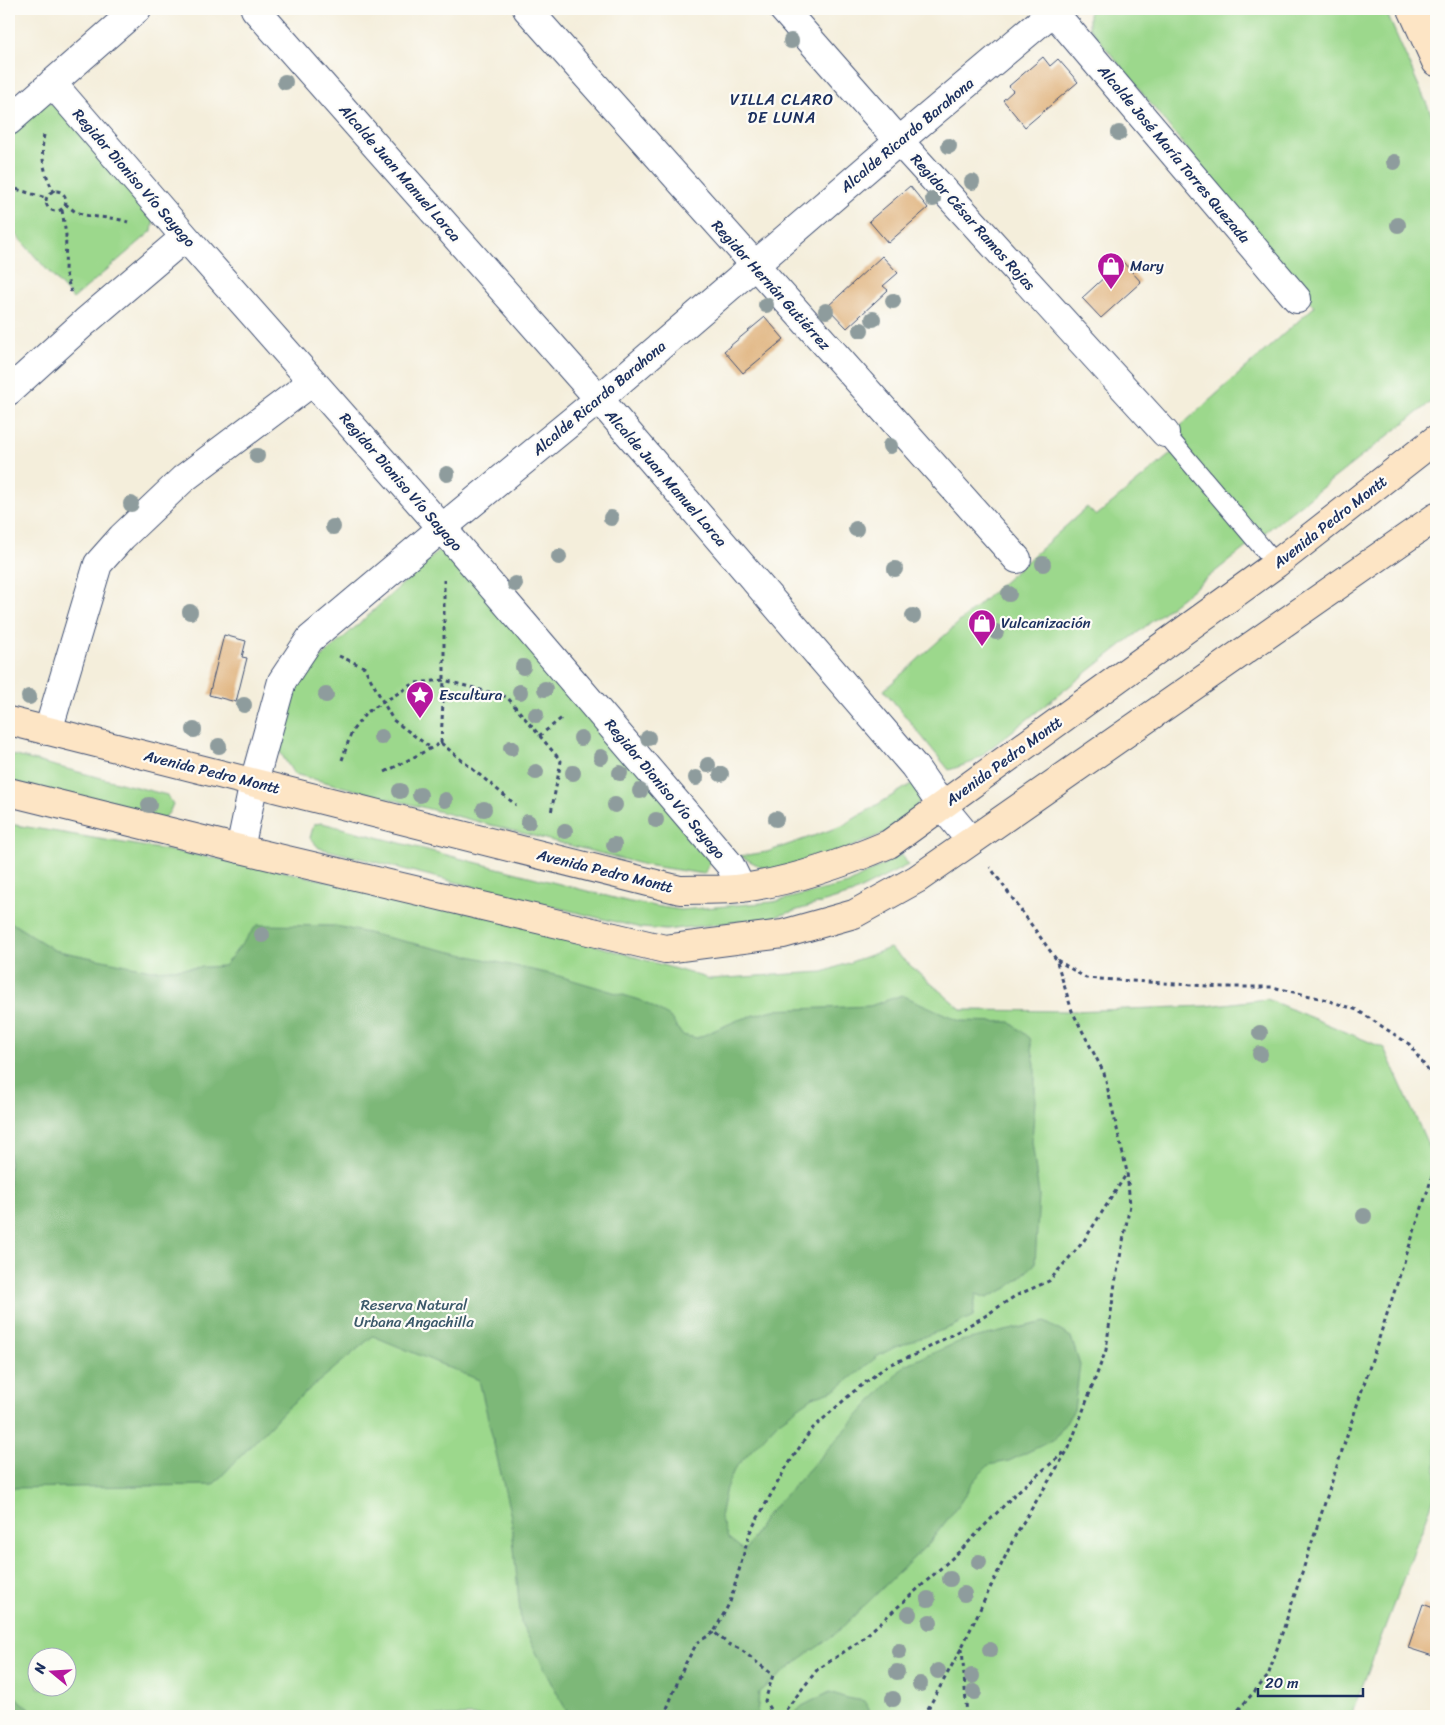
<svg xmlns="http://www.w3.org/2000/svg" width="1445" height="1725" font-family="Sriracha,sans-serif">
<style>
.green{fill:#9cd88c;stroke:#5c8475;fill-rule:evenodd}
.forest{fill:#7db878;stroke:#4c746b}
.building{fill:#dfb17a}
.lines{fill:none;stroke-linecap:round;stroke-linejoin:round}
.service-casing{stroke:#3c4c71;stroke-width:20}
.minor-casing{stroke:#3c4c71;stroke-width:30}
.secondary-casing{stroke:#3c4c71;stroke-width:30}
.path{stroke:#3c4c71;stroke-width:3;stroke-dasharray:4 4;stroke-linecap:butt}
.service{stroke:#fff;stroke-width:18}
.minor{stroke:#fff;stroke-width:28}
.secondary{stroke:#fde5c5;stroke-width:28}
.tree{fill:#8e9c9d}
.labels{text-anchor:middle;stroke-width:4.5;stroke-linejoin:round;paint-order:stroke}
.street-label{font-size:15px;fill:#1b2f5e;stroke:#fdfcf7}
.poi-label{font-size:15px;fill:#1b2f5e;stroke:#fdfcf7;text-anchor:start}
.park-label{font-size:15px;fill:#3b596a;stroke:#fdfcf7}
.neighbourhood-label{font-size:16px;letter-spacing:1px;fill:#1b2f5e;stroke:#fdfcf7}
</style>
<rect width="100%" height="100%" fill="#fdfcf7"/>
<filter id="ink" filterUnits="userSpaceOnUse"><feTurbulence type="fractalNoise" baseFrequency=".02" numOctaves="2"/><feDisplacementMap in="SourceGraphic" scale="10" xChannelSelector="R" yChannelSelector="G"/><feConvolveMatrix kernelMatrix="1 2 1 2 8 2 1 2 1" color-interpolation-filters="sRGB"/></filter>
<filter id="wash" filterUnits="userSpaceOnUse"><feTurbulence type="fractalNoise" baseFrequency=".0096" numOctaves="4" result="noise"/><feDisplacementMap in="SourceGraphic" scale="20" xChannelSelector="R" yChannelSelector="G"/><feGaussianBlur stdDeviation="1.12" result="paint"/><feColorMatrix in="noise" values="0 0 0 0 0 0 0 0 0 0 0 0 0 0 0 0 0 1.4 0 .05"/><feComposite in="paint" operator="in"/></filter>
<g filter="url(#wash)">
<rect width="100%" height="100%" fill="#f4eedb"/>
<!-- green -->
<path class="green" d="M 1089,9 L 1385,9 L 1436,125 L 1436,398 L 973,762 L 949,770 L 884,690 L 1087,507 L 1096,516 L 1184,443 L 1175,431 L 1314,307 L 1089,27 Z
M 43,99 L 57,107 L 154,218 L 152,231 L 73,299 L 9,227 L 9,128 Z
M 444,546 L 714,856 L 704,874 L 645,865 L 294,774 L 280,752 L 293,690 L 305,673 Z
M 9,754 L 167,795 L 173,804 L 169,813 L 162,819 L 9,781 Z
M 913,783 L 921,798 L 906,824 L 842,851 L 769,871 L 740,856 L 767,852 L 842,826 Z
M 322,823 L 630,902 L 681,910 L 773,902 L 848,884 L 902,854 L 908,865 L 851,894 L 771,918 L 666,930 L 641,928 L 599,918 L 319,848 L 310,838 L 314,824 Z
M 9,824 L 250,864 L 523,924 L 710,979 L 823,972 L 890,948 L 962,1010 L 1072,1011 L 1207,1006 L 1267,999 L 1384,1048 L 1436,1162 L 1436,1493 L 1351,1716 L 9,1716 ZM 38,1658 L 68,1658 L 68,1688 L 38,1688 Z"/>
<!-- forest -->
<path class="forest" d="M 9,921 L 54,950 L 151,970 L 224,966 L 257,925 L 336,926 L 559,976 L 640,1000 L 670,1017 L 682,1035 L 697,1038 L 738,1020 L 773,1010 L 870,1006 L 902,995 L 960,1021 L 1010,1022 L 1030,1038 L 1035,1065 L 1035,1101 L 1032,1141 L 1039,1195 L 1035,1264 L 1009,1287 L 987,1298 L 976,1294 L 973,1316 L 951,1327 L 895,1347 L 878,1356 L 837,1389 L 813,1397 L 779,1421 L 735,1468 L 726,1488 L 720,1517 L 728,1538 L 745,1551 L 764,1518 L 905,1365 L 961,1341 L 1045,1322 L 1071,1337 L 1080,1365 L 1074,1410 L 1055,1439 L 1009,1461 L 989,1465 L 975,1479 L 958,1506 L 929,1543 L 832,1637 L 800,1659 L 759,1692 L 757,1716 L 569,1716 L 521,1623 L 511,1517 L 479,1380 L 373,1336 L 287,1408 L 213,1485 L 9,1488 Z
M 9,1691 L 38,1716 L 9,1716 Z
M 830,1692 L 846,1698 L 865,1701 L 872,1716 L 792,1716 L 802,1706 Z"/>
<g id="blocks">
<!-- building -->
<path class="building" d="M 1043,57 L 1050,66 L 1058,59 L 1078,82 L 1025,127 L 1003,100 L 1013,91 L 1009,86 Z
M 910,186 L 928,208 L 888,243 L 869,221 Z
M 882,256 L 898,273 L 883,286 L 888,290 L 847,328 L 827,307 Z
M 1122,261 L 1141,282 L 1101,318 L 1082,298 Z
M 765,317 L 784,339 L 743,373 L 724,351 Z
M 224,635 L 246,641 L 242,657 L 247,658 L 236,702 L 209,695 Z
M 1423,1604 L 1436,1609 L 1436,1657 L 1408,1648 Z"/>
</g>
</g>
<g filter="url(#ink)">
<use href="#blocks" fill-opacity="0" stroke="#3c4c71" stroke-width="1"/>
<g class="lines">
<!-- service casing -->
<g class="service-casing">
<path id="service" d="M 1165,433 L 1276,564"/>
</g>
<!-- minor casing -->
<g class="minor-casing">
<path id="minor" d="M 255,9 L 599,399 L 914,766 L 942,806 L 970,840
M 527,9 L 1017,559
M 783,9 L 899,141 L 1165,433
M 1051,9 L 1297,299
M 52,83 L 185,237 L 442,528 L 730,865 L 741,888
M 9,121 L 137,9
M 9,391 L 85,322 L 185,237
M 48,731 L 98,564 L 122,537 L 183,479 L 312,382
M 240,849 L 254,782 L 282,681 L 310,639 L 442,528 L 599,399 L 899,141 L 1056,9"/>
</g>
<!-- secondary casing -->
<g class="secondary-casing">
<path id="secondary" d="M 1412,9 L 1436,62
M 9,721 L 680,890 C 700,889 722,891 742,888 C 793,881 842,864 889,844 L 1276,564 L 1436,439
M 9,792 L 240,849 L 665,949 L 783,934 L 854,914 L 917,879 L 1436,517"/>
</g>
<!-- path -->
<path class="path" d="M 44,135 C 40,154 44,175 54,192
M 9,187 L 46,198
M46 201a10 10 0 1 1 20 0a10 10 0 1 1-20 0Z
M 65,204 C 70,207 74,212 79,213 C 95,219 112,216 128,222
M 62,210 L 66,235 L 65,271 L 71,292
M 339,656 L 364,667 L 393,720 L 431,748
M 539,736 L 563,717
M 441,743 L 444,680 L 444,580
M 441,743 L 516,805
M 342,760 L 352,731 L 367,712 L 415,683 L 444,680 L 507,697 L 561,761 L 551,813
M 385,772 L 441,743
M 1057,960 L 1086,978 L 1223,987 L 1272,987 L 1323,999 L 1357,1010 L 1409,1044 L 1432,1076 L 1436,1097
M 962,1648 L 967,1716
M 664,1716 L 684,1666 L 697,1643 L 714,1632
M 774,1716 L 765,1701 L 773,1675 L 740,1649 L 728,1644 L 714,1632 L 730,1602 L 750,1532 L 784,1471 L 811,1430 L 853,1392 L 888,1365 L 917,1354 L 982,1318 L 1015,1296 L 1049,1281 L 1083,1242 L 1127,1173
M 781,1716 L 817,1670 L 860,1641 L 961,1550 L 1016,1493 L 1067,1450
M 924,1716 L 962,1647 L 1016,1534 L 1069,1448 L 1106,1350 L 1115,1283 L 1130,1205 L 1127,1172 L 1104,1073 L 1072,1011 L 1056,959 L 990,867
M 1233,1716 L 1268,1676 L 1436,1165"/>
<!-- service -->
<use href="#service" class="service"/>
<!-- minor -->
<use href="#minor" class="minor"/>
<!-- secondary -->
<use href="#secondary" class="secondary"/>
</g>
<!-- trees -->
<g class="tree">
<circle cx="791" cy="41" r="8"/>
<circle cx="285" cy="82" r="8"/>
<circle cx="1119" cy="133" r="8"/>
<circle cx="949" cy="146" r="8"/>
<circle cx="1394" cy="162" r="8"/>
<circle cx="972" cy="182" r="8"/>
<circle cx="933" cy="199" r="8"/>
<circle cx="1398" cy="225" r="8"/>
<circle cx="893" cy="301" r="8"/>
<circle cx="766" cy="305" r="8"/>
<circle cx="826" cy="311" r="8"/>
<circle cx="873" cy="319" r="8"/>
<circle cx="861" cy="330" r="8"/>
<circle cx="890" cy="446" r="8"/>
<circle cx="257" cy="456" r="8"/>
<circle cx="447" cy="474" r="8"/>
<circle cx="131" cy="504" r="8"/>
<circle cx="611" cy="518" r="8"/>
<circle cx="333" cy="527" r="8"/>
<circle cx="856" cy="529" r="8"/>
<circle cx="559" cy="557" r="8"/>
<circle cx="1043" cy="564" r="8"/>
<circle cx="895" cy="569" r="8"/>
<circle cx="515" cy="584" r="8"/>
<circle cx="1009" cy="594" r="8"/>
<circle cx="190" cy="612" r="8"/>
<circle cx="913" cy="616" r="8"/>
<circle cx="996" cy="632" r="8"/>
<circle cx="523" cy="667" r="8"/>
<circle cx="545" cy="689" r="8"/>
<circle cx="520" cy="692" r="8"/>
<circle cx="326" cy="695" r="8"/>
<circle cx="29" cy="697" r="8"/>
<circle cx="244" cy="705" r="8"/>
<circle cx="536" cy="715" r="8"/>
<circle cx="194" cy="730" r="8"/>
<circle cx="381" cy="737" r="8"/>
<circle cx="581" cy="738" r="8"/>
<circle cx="648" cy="738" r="8"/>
<circle cx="219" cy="746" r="8"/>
<circle cx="511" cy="748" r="8"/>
<circle cx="601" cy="757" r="8"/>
<circle cx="708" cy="765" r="8"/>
<circle cx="536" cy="772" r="8"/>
<circle cx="573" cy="773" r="8"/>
<circle cx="620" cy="773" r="8"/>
<circle cx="721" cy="774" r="8"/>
<circle cx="696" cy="778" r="8"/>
<circle cx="400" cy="791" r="8"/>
<circle cx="640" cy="791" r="8"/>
<circle cx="420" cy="795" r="8"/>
<circle cx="445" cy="800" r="8"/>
<circle cx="149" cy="805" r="8"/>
<circle cx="615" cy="805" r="8"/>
<circle cx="484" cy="809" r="8"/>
<circle cx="776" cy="819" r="8"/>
<circle cx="656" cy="820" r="8"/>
<circle cx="528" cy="822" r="8"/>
<circle cx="565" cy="831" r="8"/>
<circle cx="614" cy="845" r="8"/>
<circle cx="262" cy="935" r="8"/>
<circle cx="1260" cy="1033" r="8"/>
<circle cx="1260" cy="1054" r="8"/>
<circle cx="1364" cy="1216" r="8"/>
<circle cx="979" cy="1562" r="8"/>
<circle cx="950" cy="1579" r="8"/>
<circle cx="964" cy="1594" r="8"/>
<circle cx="928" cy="1599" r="8"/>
<circle cx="909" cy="1614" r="8"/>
<circle cx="930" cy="1622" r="8"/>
<circle cx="990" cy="1650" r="8"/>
<circle cx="899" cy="1651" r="8"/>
<circle cx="938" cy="1671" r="8"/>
<circle cx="897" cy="1672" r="8"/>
<circle cx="972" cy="1676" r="8"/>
<circle cx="920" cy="1684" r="8"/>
<circle cx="974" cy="1692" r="8"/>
<circle cx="893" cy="1699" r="8"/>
</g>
</g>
<!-- icons -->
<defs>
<g id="shop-pin" transform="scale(1.4375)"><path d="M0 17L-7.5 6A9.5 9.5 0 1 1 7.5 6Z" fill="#b5179e" stroke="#fdfcf7"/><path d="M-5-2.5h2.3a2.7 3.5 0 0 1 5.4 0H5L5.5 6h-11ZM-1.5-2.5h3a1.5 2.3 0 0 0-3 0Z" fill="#fff"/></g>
<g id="sight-pin" transform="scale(1.4375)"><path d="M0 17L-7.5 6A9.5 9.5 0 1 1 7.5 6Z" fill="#b5179e" stroke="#fdfcf7"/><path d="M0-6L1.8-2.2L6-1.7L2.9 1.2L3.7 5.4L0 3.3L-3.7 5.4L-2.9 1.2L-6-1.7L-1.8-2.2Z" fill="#fff"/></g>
</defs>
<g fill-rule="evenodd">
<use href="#shop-pin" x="1111" y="266"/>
<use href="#shop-pin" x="982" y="623"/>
<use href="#sight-pin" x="420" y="695"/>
</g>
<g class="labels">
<!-- street labels -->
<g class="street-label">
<text transform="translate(907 135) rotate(-40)" y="5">Alcalde Ricardo Barahona</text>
<text transform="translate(1174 154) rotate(50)" y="5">Alcalde José María Torres Quezada</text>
<text transform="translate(400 173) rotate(49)" y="5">Alcalde Juan Manuel Lorca</text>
<text transform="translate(134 178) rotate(49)" y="5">Regidor Dioniso Vío Sayago</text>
<text transform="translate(973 222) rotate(48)" y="5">Regidor César Ramos Rojas</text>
<text transform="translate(771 285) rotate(48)" y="5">Regidor Hernán Gutiérrez</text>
<text transform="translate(599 398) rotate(-40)" y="5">Alcalde Ricardo Barahona</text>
<text transform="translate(666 478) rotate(49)" y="5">Alcalde Juan Manuel Lorca</text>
<text transform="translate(401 482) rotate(49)" y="5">Regidor Dioniso Vío Sayago</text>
<text transform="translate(1330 522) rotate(-38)" y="5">Avenida Pedro Montt</text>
<text transform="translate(1004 761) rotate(-36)" y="5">Avenida Pedro Montt</text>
<text transform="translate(212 772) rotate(14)" y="5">Avenida Pedro Montt</text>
<text transform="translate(665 789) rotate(50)" y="5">Regidor Dioniso Vío Sayago</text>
<text transform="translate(605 871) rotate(14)" y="5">Avenida Pedro Montt</text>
</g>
<!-- poi labels -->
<g class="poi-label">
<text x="1130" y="271">Mary</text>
<text x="1001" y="628">Vulcanización</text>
<text x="439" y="700">Escultura</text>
</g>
<!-- park labels -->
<g class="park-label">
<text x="414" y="1310">Reserva Natural<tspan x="414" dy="17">Urbana Angachilla</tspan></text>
</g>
<!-- neighbourhood labels -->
<g class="neighbourhood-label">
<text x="782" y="105">VILLA CLARO<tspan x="782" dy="18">DE LUNA</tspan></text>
</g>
</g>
<!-- margin -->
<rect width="1445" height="1725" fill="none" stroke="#fdfcf7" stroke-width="30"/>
<!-- north arrow -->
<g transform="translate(52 1672) rotate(288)"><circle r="24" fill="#fdfcf7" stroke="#a3aaba"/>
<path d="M0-4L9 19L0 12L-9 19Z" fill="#b5179e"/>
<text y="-8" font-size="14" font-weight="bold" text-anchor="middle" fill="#1b2f5e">N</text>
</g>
<!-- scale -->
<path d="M1258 1688v8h105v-8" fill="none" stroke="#1b2f5e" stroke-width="2.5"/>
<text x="1265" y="1688" font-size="15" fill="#1b2f5e" stroke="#fdfcf7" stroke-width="4" paint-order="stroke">20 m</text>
</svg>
